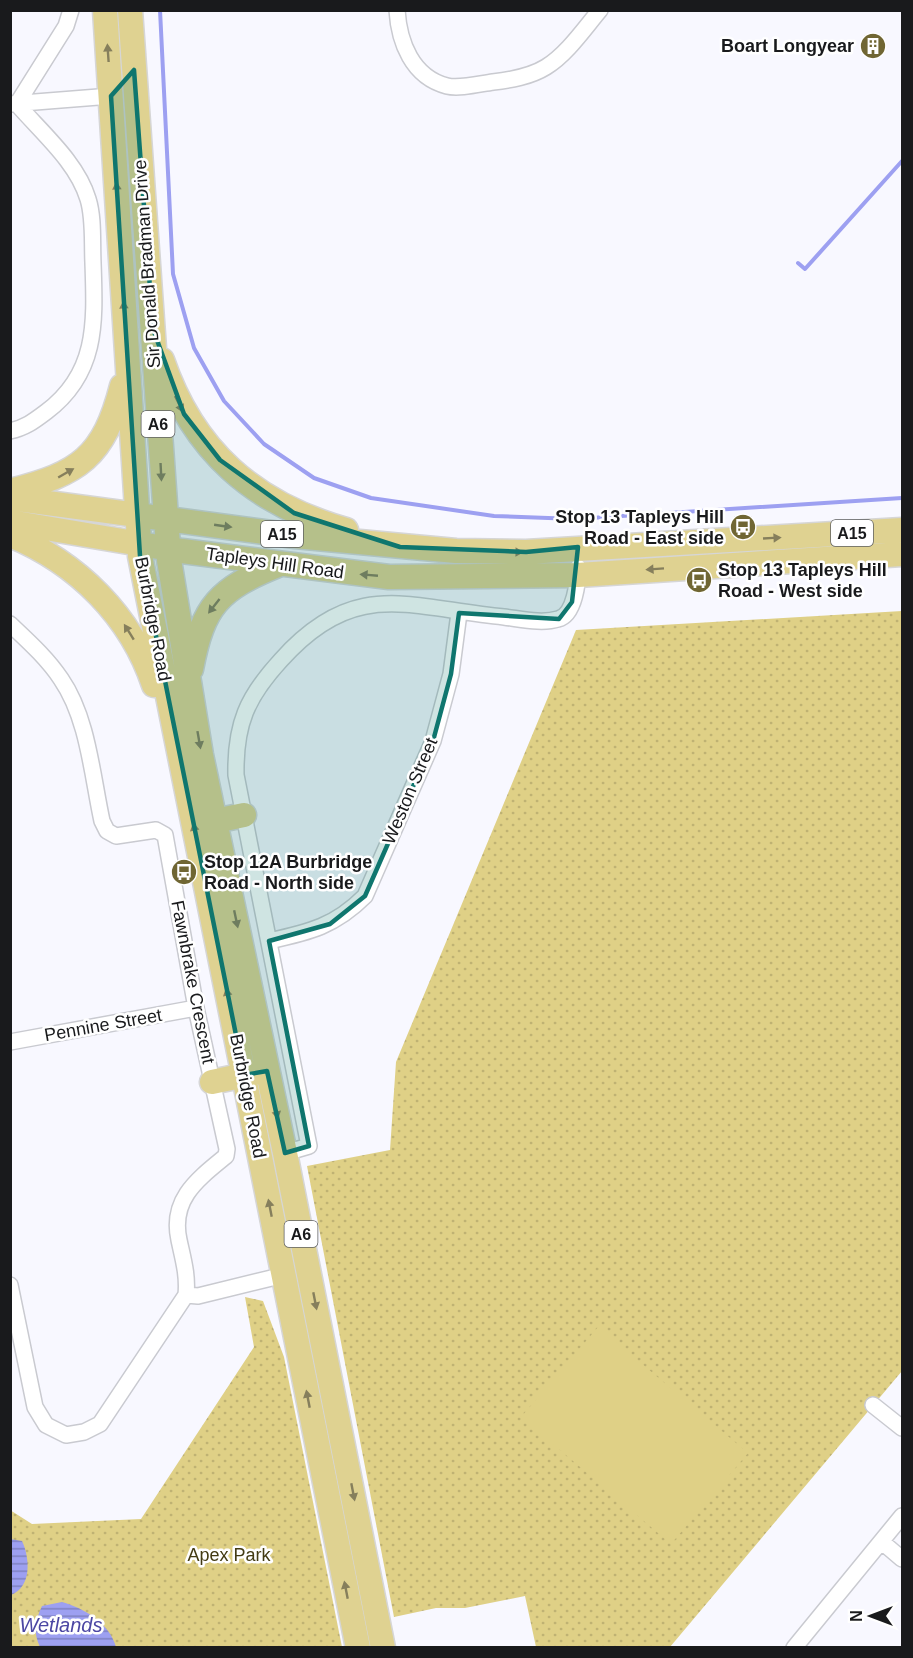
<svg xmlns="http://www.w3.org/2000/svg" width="913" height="1658" font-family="Arial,sans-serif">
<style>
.green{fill:url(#green-dots)}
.pitch{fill:#dfd086}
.water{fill:url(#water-rules)}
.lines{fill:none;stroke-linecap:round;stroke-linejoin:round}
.stream{stroke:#9da0f1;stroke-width:4}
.minor-casing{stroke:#c9cad0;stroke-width:18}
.primary-casing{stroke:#d6d6d6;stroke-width:27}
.minor{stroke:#fff;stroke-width:15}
.primary{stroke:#dfd291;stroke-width:24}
.oneway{fill:#867f5c}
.marked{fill:#0f766e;fill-opacity:0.2;stroke:#0f766e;stroke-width:4.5;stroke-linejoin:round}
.labels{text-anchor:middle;stroke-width:5;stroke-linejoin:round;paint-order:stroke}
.shield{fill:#fff;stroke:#5e5f60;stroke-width:1.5}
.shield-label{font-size:16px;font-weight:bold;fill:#191a1c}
.poi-label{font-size:18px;font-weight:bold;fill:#191a1c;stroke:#fff;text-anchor:end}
.street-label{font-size:18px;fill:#191a1c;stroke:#fff}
.park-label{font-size:18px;fill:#433b13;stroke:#fff}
.water-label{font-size:20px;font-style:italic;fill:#4b46a3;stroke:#fff}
</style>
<defs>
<pattern id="green-dots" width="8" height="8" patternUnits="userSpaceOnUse" patternTransform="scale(1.5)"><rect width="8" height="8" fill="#dfd086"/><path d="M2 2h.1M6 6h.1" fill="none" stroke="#bfb273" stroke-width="1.8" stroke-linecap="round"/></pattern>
<pattern id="water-rules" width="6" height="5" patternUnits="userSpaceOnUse" patternTransform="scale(1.5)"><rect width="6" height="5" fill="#9da0f1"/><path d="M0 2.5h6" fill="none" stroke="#7f82c2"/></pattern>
</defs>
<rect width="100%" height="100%" fill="#f8f8ff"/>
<!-- green -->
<path class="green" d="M 902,611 L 902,1371 L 670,1647 L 536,1647 L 525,1596 L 465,1608 L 436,1608 L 394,1617 L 307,1166 L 390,1150 L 396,1062 L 576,630 Z
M 245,1297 L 263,1301 L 284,1357 L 342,1647 L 11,1647 L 10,1510 L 32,1524 L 141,1519 L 254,1347 Z"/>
<!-- pitch -->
<path class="pitch" d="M 598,1327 L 748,1453 L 671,1544 L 521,1417 Z"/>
<!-- water -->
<path class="water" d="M 10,1539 L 22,1541 C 30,1558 32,1587 11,1595 Z
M 62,1602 C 84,1608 110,1624 116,1647 L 40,1647 C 33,1632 35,1621 42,1606 Z"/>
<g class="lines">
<!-- stream -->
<path class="stream" d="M 160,10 L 173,274 L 194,348 L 224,401 L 264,444 L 314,478 L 371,498 L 494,516 L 575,519 L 902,498
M 798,263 L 805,269 L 902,161"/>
<!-- minor casing -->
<g class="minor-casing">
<path id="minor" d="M 397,10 C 399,42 412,77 447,86 C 459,89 479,84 493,82 C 510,80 530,77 546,67 C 567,54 584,29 600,10
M 10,104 L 111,96
M 17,104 L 66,26 L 71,10
M 10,431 C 25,428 34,421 46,412 C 98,373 95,322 93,263 C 92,242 94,218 88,199 C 77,162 41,132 17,104
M 10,624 C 28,641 47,658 61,679 C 88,718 92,775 102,821 L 107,831 L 116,836 L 156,830 L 165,835 L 196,1008 L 227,1149 L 226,1156 C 198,1179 170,1199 179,1240 C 183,1259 188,1275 186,1295 L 100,1424 L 84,1432 L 66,1435 L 46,1425 L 35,1407 L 10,1285
M 269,941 C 310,932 335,926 365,896 L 433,741 L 451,674 L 459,613
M 10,1042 L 196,1008
M 285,1153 L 309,1146 L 236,775 C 235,724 247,697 281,660 C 355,577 408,608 504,617 C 521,619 542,624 558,619 C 575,615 578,581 578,567
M 186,1295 L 198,1296 L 284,1275
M 873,1405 L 902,1428
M 882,1542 L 902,1559
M 794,1648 L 902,1516"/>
</g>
<!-- primary casing -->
<g class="primary-casing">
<path id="primary" d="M 105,10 L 140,556 L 358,1648
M 130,10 L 169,560 L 201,755 L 285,1153 L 383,1648
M 162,360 C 193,451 254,504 346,530
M 10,491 C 79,474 104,457 122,386
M 10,498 L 295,536 L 456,551 L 526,552 L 902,530
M 10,522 L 182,551 L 389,577 L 578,575 L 902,554
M 10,535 C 78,563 131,616 154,685
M 191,669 C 203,605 219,589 278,565
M 215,821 L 244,815
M 212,1082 L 259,1072"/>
</g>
<!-- minor -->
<use href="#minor" class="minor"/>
<!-- primary -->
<use href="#primary" class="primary"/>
</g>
<!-- one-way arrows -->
<defs><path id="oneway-solid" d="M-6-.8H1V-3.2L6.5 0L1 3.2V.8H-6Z" transform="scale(1.5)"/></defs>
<g class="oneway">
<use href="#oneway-solid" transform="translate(108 53) rotate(-94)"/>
<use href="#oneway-solid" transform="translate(117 191) rotate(-94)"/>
<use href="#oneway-solid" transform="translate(124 310) rotate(-93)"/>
<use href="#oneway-solid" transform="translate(179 404) rotate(64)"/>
<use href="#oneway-solid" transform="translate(161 472) rotate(87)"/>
<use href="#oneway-solid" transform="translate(66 473) rotate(-30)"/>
<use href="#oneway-solid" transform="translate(223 526) rotate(8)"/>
<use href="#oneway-solid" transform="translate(772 538) rotate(-3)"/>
<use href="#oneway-solid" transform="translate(514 552) rotate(1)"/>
<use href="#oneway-solid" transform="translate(655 569) rotate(176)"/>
<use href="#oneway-solid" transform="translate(369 575) rotate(-175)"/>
<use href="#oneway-solid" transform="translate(214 606) rotate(128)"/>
<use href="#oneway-solid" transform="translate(129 632) rotate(-122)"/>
<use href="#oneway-solid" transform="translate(199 740) rotate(80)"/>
<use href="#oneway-solid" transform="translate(195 832) rotate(-101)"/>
<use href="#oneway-solid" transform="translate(236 919) rotate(78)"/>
<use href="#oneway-solid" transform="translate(228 997) rotate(-102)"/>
<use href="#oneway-solid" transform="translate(276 1110) rotate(78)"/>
<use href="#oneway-solid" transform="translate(270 1208) rotate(-101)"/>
<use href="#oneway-solid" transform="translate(315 1301) rotate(79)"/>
<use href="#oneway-solid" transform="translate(308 1399) rotate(-101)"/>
<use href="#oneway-solid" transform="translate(353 1492) rotate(79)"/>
<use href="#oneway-solid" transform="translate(346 1590) rotate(-101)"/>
</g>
<!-- marked area -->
<path class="marked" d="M 134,70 L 153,329 L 184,414 L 220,460 L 294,513 L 400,547 L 526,552 L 578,547 L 572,602 L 559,619 L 459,613 L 451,674 L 433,741 L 365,896 L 330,924 L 269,941 L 309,1146 L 285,1153 L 267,1071 L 244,1075 L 140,556 L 111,96 Z"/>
<!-- icons -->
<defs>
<g id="building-disc" transform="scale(1.35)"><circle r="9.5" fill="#706633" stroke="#fff"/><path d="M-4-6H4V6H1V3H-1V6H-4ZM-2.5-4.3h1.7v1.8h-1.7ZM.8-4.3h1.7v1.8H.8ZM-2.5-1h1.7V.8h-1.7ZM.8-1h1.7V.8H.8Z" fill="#fff"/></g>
<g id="bus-disc" transform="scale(1.35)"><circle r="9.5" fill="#706633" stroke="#fff"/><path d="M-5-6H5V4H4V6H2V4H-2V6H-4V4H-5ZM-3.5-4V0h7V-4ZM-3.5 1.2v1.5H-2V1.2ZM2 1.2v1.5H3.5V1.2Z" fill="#fff"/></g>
</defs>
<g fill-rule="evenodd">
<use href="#building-disc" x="873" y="46"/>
<use href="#bus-disc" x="743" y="527"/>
<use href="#bus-disc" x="699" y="580"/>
<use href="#bus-disc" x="184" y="872"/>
</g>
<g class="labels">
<!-- shield labels -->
<g class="shield">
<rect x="141.5" y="411" width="33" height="26" rx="4.5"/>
<rect x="831" y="520" width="42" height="26" rx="4.5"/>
<rect x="261" y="521" width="42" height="26" rx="4.5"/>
<rect x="284.5" y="1221" width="33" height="26" rx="4.5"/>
</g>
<g class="shield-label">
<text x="158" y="430">A6</text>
<text x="852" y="539">A15</text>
<text x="282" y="540">A15</text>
<text x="301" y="1240">A6</text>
</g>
<!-- poi labels -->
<g class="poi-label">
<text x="854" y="52">Boart Longyear</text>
<text x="724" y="523">Stop 13 Tapleys Hill<tspan x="724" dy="21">Road - East side</tspan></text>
<text x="718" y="576" text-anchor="start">Stop 13 Tapleys Hill<tspan x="718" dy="21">Road - West side</tspan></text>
<text x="204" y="868" text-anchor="start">Stop 12A Burbridge<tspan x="204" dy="21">Road - North side</tspan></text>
</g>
<!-- street labels -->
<g class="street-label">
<text transform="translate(147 264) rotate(-94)" y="6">Sir Donald Bradman Drive</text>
<text transform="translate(275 563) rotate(8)" y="6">Tapleys Hill Road</text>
<text transform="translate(153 619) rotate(79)" y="6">Burbridge Road</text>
<text transform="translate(410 791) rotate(-67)" y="6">Weston Street</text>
<text transform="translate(193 982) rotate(79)" y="6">Fawnbrake Crescent</text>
<text transform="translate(103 1025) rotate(-10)" y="6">Pennine Street</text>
<text transform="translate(248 1096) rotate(79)" y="6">Burbridge Road</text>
</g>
<!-- park labels -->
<g class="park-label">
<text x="229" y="1561">Apex Park</text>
</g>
<!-- water labels -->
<g class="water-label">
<text x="61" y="1632">Wetlands</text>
</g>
</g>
<!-- border -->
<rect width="913" height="1658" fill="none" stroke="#191a1c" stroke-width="24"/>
<!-- north arrow -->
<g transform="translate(871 1616) rotate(270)" stroke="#ffffff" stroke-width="4.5" paint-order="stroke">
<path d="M0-4.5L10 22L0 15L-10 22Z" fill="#191a1c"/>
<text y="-9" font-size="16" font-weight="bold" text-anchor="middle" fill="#191a1c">N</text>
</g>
</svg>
